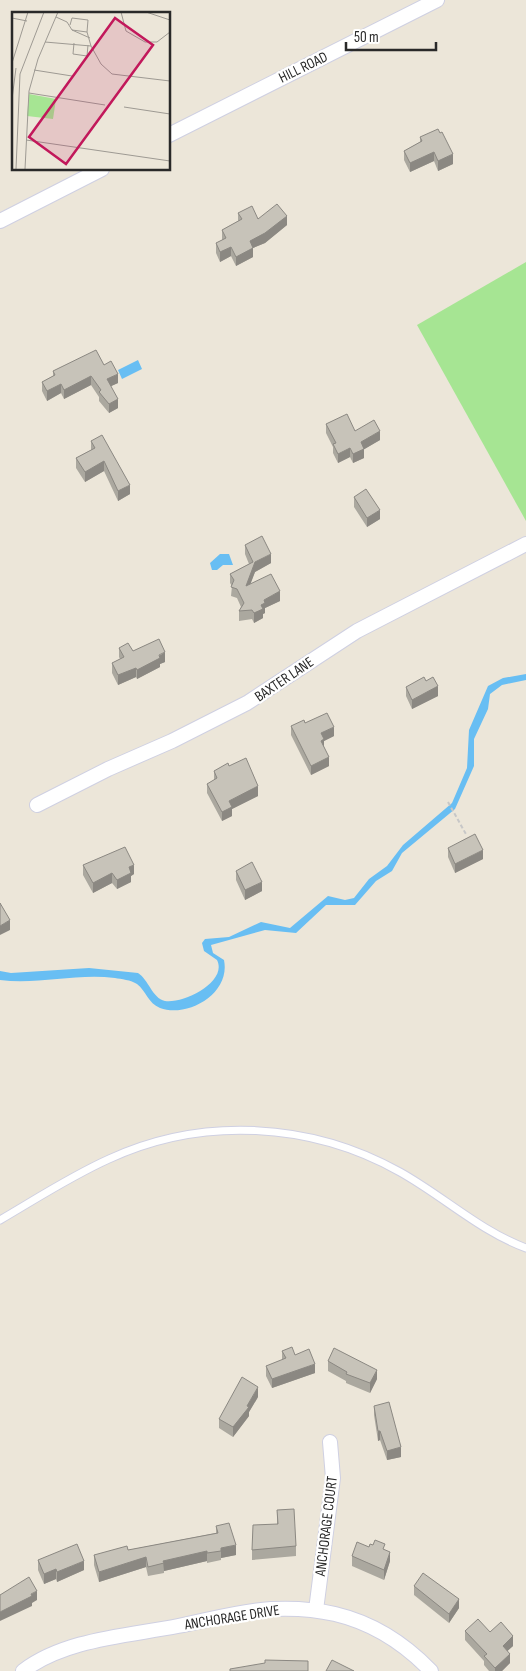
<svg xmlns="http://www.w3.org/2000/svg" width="526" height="1671" font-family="'Sofia Sans Condensed',sans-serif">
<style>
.green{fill:#a6e593}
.water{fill:#68bef3}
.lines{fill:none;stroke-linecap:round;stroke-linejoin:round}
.lane-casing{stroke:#cfd0e2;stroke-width:9}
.street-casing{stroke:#cfd0e2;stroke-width:16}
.path{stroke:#c7c7c7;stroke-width:2;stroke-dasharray:4 2.5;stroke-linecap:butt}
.lane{stroke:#fff;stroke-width:7}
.street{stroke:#fff;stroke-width:14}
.wall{fill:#aba89f}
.shaded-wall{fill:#8b8882}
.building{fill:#c7c3b9;stroke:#8b8882}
.labels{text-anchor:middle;stroke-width:4.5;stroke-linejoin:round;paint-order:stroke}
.street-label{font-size:15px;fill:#292929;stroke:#fff}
.inset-road{fill:none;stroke:#9e9a93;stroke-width:1}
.view{fill:#c2185b;fill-opacity:0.15;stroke:#c2185b;stroke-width:2.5}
.inset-edge{fill:none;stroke:#292929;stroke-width:2.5}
</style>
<rect width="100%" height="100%" fill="#ece6d9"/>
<!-- green -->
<path class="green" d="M 526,262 L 526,521 L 417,325 Z"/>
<!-- water -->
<path class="water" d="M 138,360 L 142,369 L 122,379 L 118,370 Z
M 220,554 L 229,554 L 233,565 L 223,565 L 217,570 L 212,570 L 210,563 Z
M 526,674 L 526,680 L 502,685 L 490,694 L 488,709 L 474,739 L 474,766 L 455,809 L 402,853 L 392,871 L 376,881 L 355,905 L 326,905 L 296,933 L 265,930 L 211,945 L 213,953 L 224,960 C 231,994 187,1018 160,1008 C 148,1003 146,991 137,984 C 131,980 121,979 115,978 C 76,973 38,985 0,980 L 0,971 L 11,973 L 89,968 L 138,973 C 149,980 152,998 165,1001 C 183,1004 228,982 217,960 L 204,951 L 202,943 L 205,939 L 229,937 L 261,922 L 290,928 L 328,896 L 345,900 L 354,898 L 369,879 L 387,866 L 403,845 L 452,803 L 467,768 L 469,730 L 488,686 L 503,678 Z"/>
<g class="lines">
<!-- lane casing -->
<g class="lane-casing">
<path id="lane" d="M 0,1220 C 36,1199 71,1176 109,1159 C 202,1116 311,1122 400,1172 C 443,1196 480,1231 526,1248"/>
</g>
<!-- street casing -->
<g class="street-casing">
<path id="street" d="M 169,135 L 437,0
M 0,221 L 102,169
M 37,805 L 108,769 L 172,741 L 247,703 L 357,631 L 526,544
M 316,1610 L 333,1478 L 330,1442
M 23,1671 C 65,1639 127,1636 178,1626 C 208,1620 240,1611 271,1609 C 292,1608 314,1609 335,1614 C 373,1623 404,1643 431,1671"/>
</g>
<!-- path -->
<path class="path" d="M 448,802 L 467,836"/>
<!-- lane -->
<use href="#lane" class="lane"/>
<!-- street -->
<use href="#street" class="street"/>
</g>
<!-- wall -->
<path class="wall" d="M 420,137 L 453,164 L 438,171 L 434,161 L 410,172 L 404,160 L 404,151 L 420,142 Z
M 238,213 L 287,225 L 265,243 L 253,248 L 253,257 L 236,266 L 231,256 L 220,262 L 216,253 L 216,243 L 222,240 L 222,230 L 238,221 Z
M 104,365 L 118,383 L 111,386 L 118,408 L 109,413 L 99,401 L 99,397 L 91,385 L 64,399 L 61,393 L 47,401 L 42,391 L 42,382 L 53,376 L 53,371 Z
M 326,424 L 355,431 L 380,440 L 364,449 L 364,458 L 353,463 L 350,457 L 338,463 L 333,453 L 333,447 L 326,433 Z
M 91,441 L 130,494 L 118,501 L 104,471 L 85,482 L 76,468 L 76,458 L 91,450 Z
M 354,497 L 380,519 L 367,527 L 354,507 Z
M 245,545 L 271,563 L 255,572 L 250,584 L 280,601 L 265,608 L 265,613 L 263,614 L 263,618 L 254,623 L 252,619 L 239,621 L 239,611 L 241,607 L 237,598 L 231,596 L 232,586 L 230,583 L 230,574 L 249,564 L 245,554 Z
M 119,648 L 133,651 L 165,662 L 160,664 L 160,667 L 137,679 L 136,677 L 118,685 L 112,673 L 112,663 L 120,659 L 119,657 Z
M 426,681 L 438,696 L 412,709 L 406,696 L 406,687 Z
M 305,723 L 334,736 L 324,741 L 324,747 L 329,766 L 311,775 L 291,735 L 291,726 Z
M 229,766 L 258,796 L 232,809 L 232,816 L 222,821 L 207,793 L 207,784 L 214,780 L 214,771 Z
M 448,848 L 483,859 L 455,873 L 448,857 Z
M 83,865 L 134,874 L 131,876 L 131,882 L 117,889 L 112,883 L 93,893 L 83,875 Z
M 236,871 L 262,891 L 245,900 L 236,880 Z
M 282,1351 L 315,1373 L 272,1388 L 266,1376 L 266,1366 L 282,1360 Z
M 328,1361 L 377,1379 L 370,1393 L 346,1383 L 346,1381 L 328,1371 Z
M 258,1397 L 249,1412 L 249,1416 L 233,1437 L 219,1428 L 219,1419 Z
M 374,1406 L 401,1457 L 387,1460 L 380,1440 L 378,1441 L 374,1415 Z
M 277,1510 L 296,1546 L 296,1556 L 252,1560 L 252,1550 L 277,1524 Z
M 216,1526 L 236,1555 L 221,1558 L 221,1560 L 207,1563 L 207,1561 L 164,1571 L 164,1573 L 148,1576 L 146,1567 L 99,1582 L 94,1565 L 94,1555 L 128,1550 L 216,1533 Z
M 369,1547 L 385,1550 L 390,1561 L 384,1580 L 352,1566 L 352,1556 Z
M 38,1560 L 84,1570 L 57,1582 L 56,1579 L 44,1584 L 38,1570 Z
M 414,1586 L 459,1608 L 449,1623 L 414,1595 Z
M 465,1631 L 490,1632 L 513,1646 L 507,1651 L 510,1663 L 502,1671 L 489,1671 L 484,1665 L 484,1661 L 465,1640 Z"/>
<!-- shaded-wall -->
<path class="shaded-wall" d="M 434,152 L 434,161 L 410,172 L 410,163 Z
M 453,154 L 453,164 L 438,171 L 438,161 Z
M 287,216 L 287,225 L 265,243 L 253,248 L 253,257 L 236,266 L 236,257 L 250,241 Z
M 231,247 L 231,256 L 220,262 L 220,252 Z
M 118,374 L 118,383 L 107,388 L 107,379 Z
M 91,376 L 91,385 L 64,399 L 64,390 Z
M 61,384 L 61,393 L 47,401 L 47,391 Z
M 118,399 L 118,408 L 109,413 L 109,404 Z
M 380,431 L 380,440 L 363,450 L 364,449 L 364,458 L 353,463 L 353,454 L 361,442 Z
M 350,448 L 350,457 L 338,463 L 338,454 Z
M 104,461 L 104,471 L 85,482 L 85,472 Z
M 130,485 L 130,494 L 118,501 L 118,491 Z
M 380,510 L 380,519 L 367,527 L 367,518 Z
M 271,554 L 271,563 L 255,572 L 246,596 L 246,586 L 255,562 Z
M 280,591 L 280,601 L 265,608 L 265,613 L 263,614 L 263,618 L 254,623 L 254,613 L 261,605 L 264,600 Z
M 165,652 L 165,662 L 160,664 L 160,667 L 137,679 L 137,670 Z
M 136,668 L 136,677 L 118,685 L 118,675 Z
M 438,686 L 438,696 L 412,709 L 412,700 Z
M 334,727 L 334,736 L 324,741 L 324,749 L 321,750 L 321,733 Z
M 329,757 L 329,766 L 311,775 L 311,766 Z
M 258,786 L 258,796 L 232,809 L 232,816 L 222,821 L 222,812 L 229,801 Z
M 483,850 L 483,859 L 455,873 L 455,864 Z
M 134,865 L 134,874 L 131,876 L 131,882 L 117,889 L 117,880 L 129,867 Z
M 112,873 L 112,883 L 93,893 L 93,883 Z
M 262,882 L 262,891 L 245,900 L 245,890 Z
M 10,920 L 10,930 L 0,935 L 0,926 Z
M 315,1364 L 315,1373 L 272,1388 L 272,1379 Z
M 377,1370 L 377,1379 L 370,1393 L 370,1383 Z
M 258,1387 L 258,1397 L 249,1412 L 249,1416 L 233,1437 L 233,1427 L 247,1406 Z
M 378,1431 L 380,1431 L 380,1440 L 378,1441 Z
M 401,1447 L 401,1457 L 387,1460 L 387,1451 Z
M 236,1545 L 236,1555 L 221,1558 L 221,1548 Z
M 207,1551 L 207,1561 L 164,1571 L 163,1561 Z
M 390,1552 L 390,1561 L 384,1580 L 384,1570 Z
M 146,1557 L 146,1567 L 99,1582 L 99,1572 Z
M 84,1561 L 84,1570 L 57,1582 L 57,1572 Z
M 56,1569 L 56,1579 L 44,1584 L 44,1574 Z
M 37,1591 L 37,1600 L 32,1603 L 32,1606 L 0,1621 L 0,1612 Z
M 459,1599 L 459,1608 L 449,1623 L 449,1614 Z
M 513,1636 L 513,1646 L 503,1655 L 503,1646 Z
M 510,1654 L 510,1663 L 502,1671 L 495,1671 L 495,1668 Z"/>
<!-- building -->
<path class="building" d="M 438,129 L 440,133 L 442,132 L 453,154 L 438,161 L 434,152 L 410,163 L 404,151 L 422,141 L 420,137 Z
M 277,204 L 287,216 L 265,233 L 250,241 L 253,248 L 236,257 L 231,247 L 220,252 L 216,243 L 226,238 L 222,230 L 242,219 L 238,213 L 252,206 L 258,219 Z
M 96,350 L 104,365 L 111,361 L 118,374 L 107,379 L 118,399 L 109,404 L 99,392 L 101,390 L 91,376 L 64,390 L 61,384 L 47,391 L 42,382 L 55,375 L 53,371 Z
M 347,414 L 355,431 L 374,420 L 380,431 L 361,442 L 364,449 L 353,454 L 350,448 L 338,454 L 333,444 L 336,443 L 326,424 Z
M 102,435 L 130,485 L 118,491 L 104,461 L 85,472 L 76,458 L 95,448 L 91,441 Z
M 366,489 L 380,510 L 367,518 L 354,497 Z
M 262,536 L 271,554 L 255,562 L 246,586 L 271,574 L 280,591 L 264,600 L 265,603 L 261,605 L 263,609 L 254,613 L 252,610 L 239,611 L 244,603 L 237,589 L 231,587 L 234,580 L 230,574 L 253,562 L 245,545 Z
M 159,639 L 165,652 L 159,655 L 160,658 L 137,670 L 136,668 L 118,675 L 112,663 L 124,657 L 119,648 L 128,643 L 133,651 Z
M 424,677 L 426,681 L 433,677 L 438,686 L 412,700 L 406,687 Z
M 327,713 L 334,727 L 321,733 L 324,739 L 321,741 L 329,757 L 311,766 L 291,726 L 304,720 L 305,723 Z
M 246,758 L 258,786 L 229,801 L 232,807 L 222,812 L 207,784 L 217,778 L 214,771 L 228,763 L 229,766 Z
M 475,834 L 483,850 L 455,864 L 448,848 Z
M 125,847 L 134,865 L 129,867 L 131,873 L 117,880 L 112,873 L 93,883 L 83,865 Z
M 252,862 L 262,882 L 245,890 L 236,871 Z
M 0,903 L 10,920 L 0,926 Z
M 292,1347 L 295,1355 L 309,1349 L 315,1364 L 272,1379 L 266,1366 L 286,1358 L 282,1351 Z
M 334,1348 L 377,1370 L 370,1383 L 346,1374 L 347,1372 L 328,1361 Z
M 242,1377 L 258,1387 L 247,1406 L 249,1407 L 233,1427 L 219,1419 Z
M 389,1402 L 401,1447 L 387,1451 L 380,1431 L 378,1431 L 374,1406 Z
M 294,1509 L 296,1546 L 252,1550 L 253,1525 L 278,1524 L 277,1510 Z
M 229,1523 L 236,1545 L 221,1548 L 221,1551 L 207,1553 L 207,1551 L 163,1561 L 164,1563 L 148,1567 L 146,1557 L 99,1572 L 94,1555 L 127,1546 L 128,1550 L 218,1533 L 216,1526 Z
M 375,1540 L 385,1544 L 383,1549 L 390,1552 L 384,1570 L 352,1556 L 357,1542 L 369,1547 L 370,1544 L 373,1545 Z
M 77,1544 L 84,1561 L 57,1572 L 56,1569 L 44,1574 L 38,1560 Z
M 423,1573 L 459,1599 L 449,1614 L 414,1586 Z
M 29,1577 L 37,1591 L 31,1594 L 32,1596 L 0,1612 L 0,1595 Z
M 478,1619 L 490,1632 L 501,1622 L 513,1636 L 503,1646 L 510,1654 L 495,1668 L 484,1656 L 487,1654 L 465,1631 Z
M 265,1660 L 308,1661 L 308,1671 L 230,1671 L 230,1669 L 265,1663 Z
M 332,1660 L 354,1671 L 326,1671 Z"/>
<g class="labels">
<!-- street labels -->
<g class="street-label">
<text transform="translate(303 67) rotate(-26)" y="5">HILL ROAD</text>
<text transform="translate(284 679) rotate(-34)" y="5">BAXTER LANE</text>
<text transform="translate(326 1526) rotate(-83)" y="5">ANCHORAGE COURT</text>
<text transform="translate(232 1617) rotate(-9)" y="5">ANCHORAGE DRIVE</text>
</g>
</g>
<!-- overview -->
<g transform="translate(12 12)">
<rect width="158" height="158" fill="#ece6d9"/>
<path d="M 17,82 L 44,87 L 41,107 L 15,104 Z" fill="#a6e593"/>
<path class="inset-road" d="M 109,0 L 114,19 L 133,30 L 145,30 L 158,20M 134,0 L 158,8M 44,5 L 55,10 L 60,18 L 75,20 L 79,34M 0,6 L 15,9M 58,13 L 60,6 L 76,8 L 75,20M 60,18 L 78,26M 33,30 L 79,34 L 89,52 L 100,62 L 158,69M 62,31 L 61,42 L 75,44 L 76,33M 0,51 L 16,0M 22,58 L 60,64M 17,81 L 93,93M 0,87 L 4,56M 112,95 L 158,102M 14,128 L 158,149M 4,157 L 8,62 L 32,0M 13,157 L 17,79 L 26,47 L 46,0"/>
<path class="view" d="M 103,6 L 141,33 L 54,152 L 17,125 Z"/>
<rect width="158" height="158" class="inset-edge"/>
</g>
<!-- scale -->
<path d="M346 42v8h90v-8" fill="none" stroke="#292929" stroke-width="2.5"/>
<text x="354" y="42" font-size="15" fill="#292929" stroke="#ffffff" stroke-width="4" paint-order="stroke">50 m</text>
</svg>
